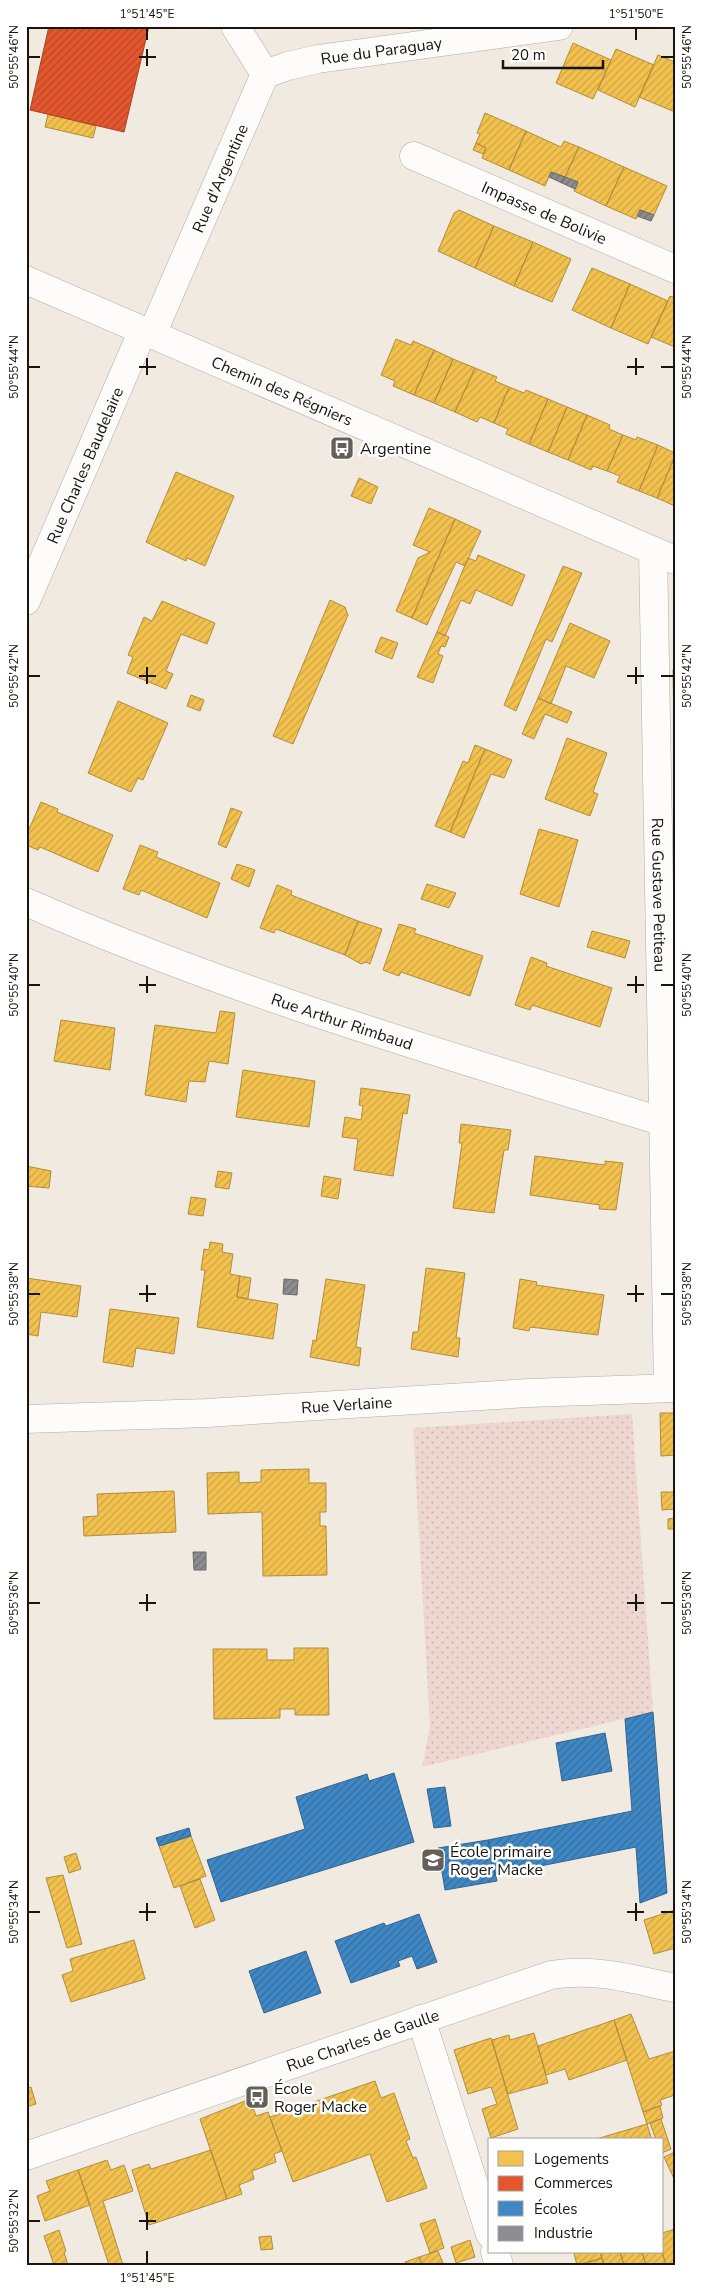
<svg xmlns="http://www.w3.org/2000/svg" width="701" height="2291" font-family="'Nunito Sans',sans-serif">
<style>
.grass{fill:url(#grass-dots)}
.homes{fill:url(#homes-hatch);stroke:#b18d3b}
.shops{fill:url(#shops-hatch);stroke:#a74325}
.schools{fill:url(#schools-hatch);stroke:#33658e}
.industry{fill:url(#industry-hatch);stroke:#6a696b}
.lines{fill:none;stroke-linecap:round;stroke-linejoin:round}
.minor-casing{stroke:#b0aca5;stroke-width:29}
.major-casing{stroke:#b0aca5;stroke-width:29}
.minor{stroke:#fdfcfa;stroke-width:28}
.major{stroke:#fdfcfa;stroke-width:28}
.ticks{fill:none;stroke:#18140f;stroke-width:2}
.labels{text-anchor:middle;stroke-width:5;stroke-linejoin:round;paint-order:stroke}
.street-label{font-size:16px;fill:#18140f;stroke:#fff}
.poi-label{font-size:16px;fill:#18140f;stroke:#fff;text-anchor:start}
.neatline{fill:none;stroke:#18140f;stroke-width:2}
.ticks-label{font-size:12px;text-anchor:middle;fill:#18140f}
</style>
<defs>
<pattern id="grass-dots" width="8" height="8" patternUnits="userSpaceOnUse" patternTransform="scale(1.25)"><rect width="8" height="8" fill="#eed7d0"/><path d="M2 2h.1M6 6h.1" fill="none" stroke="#cbb8b1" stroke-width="1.8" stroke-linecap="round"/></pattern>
<pattern id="homes-hatch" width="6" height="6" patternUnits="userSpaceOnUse" patternTransform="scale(1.25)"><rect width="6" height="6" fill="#f2c14e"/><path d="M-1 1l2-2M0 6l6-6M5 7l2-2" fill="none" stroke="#cfa543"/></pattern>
<pattern id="shops-hatch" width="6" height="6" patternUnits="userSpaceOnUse" patternTransform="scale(1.25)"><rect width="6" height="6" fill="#e4572e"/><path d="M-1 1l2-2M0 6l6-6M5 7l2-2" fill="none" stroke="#b84726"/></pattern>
<pattern id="schools-hatch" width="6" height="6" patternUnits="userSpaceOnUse" patternTransform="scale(1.25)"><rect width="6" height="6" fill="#3f88c5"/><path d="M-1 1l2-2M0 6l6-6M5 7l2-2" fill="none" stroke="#346e9e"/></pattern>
<pattern id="industry-hatch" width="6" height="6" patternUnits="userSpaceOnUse" patternTransform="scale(1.25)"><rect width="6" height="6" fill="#8d8d92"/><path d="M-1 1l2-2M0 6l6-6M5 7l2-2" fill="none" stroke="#727276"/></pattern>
</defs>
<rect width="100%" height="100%" fill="#f0eae1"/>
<!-- grass -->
<path class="grass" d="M 632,1414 L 653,1712 L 422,1767 L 430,1727 L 413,1428 Z"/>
<!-- homes -->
<path class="homes" d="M 573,43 L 611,60 L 593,99 L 556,83 Z
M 616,49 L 654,65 L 635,107 L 598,90 Z
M 658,55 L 675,62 L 675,112 L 639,97 Z
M 485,113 L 526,131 L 509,170 L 482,158 L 486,148 L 476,143 L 480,134 L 477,133 Z
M 48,114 L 96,126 L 93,138 L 45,127 Z
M 526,131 L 561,147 L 564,141 L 579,147 L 565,177 L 551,172 L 545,186 L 509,170 Z
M 476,143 L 486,148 L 483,154 L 473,150 Z
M 579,147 L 624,167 L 606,206 L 574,191 L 578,182 L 565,177 Z
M 624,167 L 667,186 L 654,215 L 640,210 L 636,219 L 606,206 Z
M 459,210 L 494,226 L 475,268 L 438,251 L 454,213 Z
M 494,226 L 533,242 L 514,286 L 475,268 Z
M 533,242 L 571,259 L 552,302 L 514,286 Z
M 592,268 L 630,284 L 611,328 L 572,310 Z
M 630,284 L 668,301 L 648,344 L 611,328 Z
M 670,296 L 675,298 L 675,347 L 651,337 Z
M 396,339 L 411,345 L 413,341 L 434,350 L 414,395 L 393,386 L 395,381 L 381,375 Z
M 434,350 L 453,359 L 434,403 L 414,395 Z
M 453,359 L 475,368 L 455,412 L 434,403 Z
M 475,368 L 497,377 L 495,381 L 509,387 L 494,423 L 480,417 L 477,422 L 455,412 Z
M 509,387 L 524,393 L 526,390 L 548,399 L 529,444 L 506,434 L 508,429 L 494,423 Z
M 548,399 L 567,407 L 548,452 L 529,444 Z
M 567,407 L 587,415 L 568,460 L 548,452 Z
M 587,415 L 610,425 L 609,429 L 623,435 L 607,471 L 593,466 L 591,470 L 568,460 Z
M 623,435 L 636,440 L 637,437 L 658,445 L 639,491 L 617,482 L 620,476 L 607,471 Z
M 658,445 L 675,453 L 675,456 L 657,498 L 639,491 Z
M 675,456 L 675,506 L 657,498 Z
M 176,472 L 234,496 L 205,566 L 187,558 L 186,561 L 146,542 Z
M 359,478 L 378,487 L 371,504 L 351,496 Z
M 429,508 L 455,519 L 412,618 L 396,611 L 418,558 L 430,552 L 413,545 Z
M 455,519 L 481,531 L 465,566 L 456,562 L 427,625 L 412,618 Z
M 478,555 L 525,575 L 512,606 L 476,590 L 470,604 L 461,600 L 445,636 L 437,632 L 468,558 L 476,561 Z
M 563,566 L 582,573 L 552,642 L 546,639 L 516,711 L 504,705 Z
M 330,600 L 345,607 L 348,615 L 293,744 L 273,736 Z
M 162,601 L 215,623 L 207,644 L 181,634 L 166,671 L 173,674 L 166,689 L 127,673 L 133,657 L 128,655 L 144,617 L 152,621 Z
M 570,623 L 610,641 L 594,678 L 566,666 L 551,704 L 538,698 Z
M 437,632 L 449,637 L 445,647 L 441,646 L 438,654 L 443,656 L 433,683 L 417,677 Z
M 381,637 L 398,643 L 392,659 L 375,652 Z
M 673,670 L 675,670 L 675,731 L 674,731 Z
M 191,695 L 204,700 L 200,711 L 187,706 Z
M 538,698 L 572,712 L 567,723 L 545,714 L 534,739 L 522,734 Z
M 118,701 L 168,723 L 143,780 L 138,778 L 131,792 L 88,773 Z
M 567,738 L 607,753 L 593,792 L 598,794 L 590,816 L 545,799 Z
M 475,745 L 485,749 L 450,832 L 435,826 L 463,761 L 468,763 Z
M 485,749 L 512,760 L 504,778 L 491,774 L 464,838 L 450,832 Z
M 41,802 L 58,809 L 57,812 L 113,835 L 98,872 L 40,847 L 38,850 L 26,845 L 26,836 Z
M 231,808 L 242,812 L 226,848 L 218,844 Z
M 539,829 L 578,840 L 559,907 L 520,894 Z
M 140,845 L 158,852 L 156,857 L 220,883 L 207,918 L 141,890 L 139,895 L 123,889 Z
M 237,864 L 255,870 L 249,887 L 231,879 Z
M 427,884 L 456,893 L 449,908 L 421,899 Z
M 277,885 L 292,891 L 291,895 L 358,921 L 345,955 L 276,929 L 274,933 L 260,928 Z
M 358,921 L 382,929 L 370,964 L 366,962 L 361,964 L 345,955 Z
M 399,924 L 416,929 L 414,933 L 483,956 L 470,996 L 401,972 L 399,976 L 383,970 Z
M 592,931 L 630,941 L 625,958 L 587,947 Z
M 531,957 L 547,963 L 546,966 L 612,988 L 600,1027 L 532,1005 L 530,1010 L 515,1005 Z
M 220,1011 L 235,1013 L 228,1064 L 209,1061 L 205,1082 L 189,1081 L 186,1102 L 145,1095 L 155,1025 L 216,1033 Z
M 61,1020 L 115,1028 L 110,1070 L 54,1061 Z
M 243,1070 L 315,1081 L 309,1127 L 236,1117 Z
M 361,1088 L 410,1095 L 407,1114 L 403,1113 L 393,1176 L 354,1170 L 358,1139 L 342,1137 L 345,1117 L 361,1120 L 363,1106 L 359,1105 Z
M 461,1124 L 511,1130 L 508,1150 L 504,1150 L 494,1213 L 453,1208 L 462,1143 L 459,1143 Z
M 535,1156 L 605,1165 L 605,1161 L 623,1163 L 616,1210 L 599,1209 L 600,1205 L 530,1195 Z
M 26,1166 L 51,1171 L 49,1188 L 26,1186 Z
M 218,1171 L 232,1173 L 229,1189 L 215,1187 Z
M 324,1176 L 341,1179 L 338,1199 L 321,1196 Z
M 191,1197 L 206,1199 L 203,1216 L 188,1214 Z
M 210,1242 L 223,1244 L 222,1252 L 233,1254 L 230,1274 L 240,1276 L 237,1297 L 278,1304 L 273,1339 L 197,1327 L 205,1270 L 201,1270 L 204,1249 L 209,1250 Z
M 426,1268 L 465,1273 L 456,1338 L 460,1338 L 458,1357 L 411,1349 L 413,1332 L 418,1332 Z
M 240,1276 L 251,1278 L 248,1299 L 237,1297 Z
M 26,1278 L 81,1286 L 77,1317 L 41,1312 L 38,1336 L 26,1334 Z
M 326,1279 L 365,1285 L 356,1347 L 361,1348 L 359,1366 L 310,1357 L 313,1340 L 316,1341 Z
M 520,1279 L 537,1282 L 536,1285 L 604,1295 L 598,1335 L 530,1327 L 529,1331 L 513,1328 Z
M 110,1309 L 179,1318 L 174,1354 L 136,1348 L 133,1367 L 103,1362 Z
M 660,1413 L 675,1413 L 675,1455 L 661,1456 Z
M 309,1469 L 309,1483 L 326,1483 L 326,1512 L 320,1512 L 320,1526 L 326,1526 L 327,1575 L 263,1576 L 262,1512 L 208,1514 L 207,1473 L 239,1472 L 239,1483 L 261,1482 L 261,1470 Z
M 174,1491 L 176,1532 L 84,1536 L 83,1517 L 98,1516 L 97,1494 Z
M 661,1492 L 675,1492 L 675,1509 L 662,1510 Z
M 675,1518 L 675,1529 L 668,1529 L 668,1519 Z
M 294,1648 L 328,1648 L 329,1715 L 295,1715 L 295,1709 L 280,1709 L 280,1718 L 214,1719 L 213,1649 L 267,1649 L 267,1660 L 294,1660 Z
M 191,1836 L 206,1876 L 174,1888 L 159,1846 Z
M 76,1853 L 81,1869 L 69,1873 L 64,1857 Z
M 63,1875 L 82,1944 L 67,1948 L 46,1878 Z
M 200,1879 L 215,1920 L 195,1928 L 180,1886 Z
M 675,1910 L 675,1948 L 654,1954 L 644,1920 Z
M 134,1940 L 145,1979 L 71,2002 L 62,1975 L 73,1971 L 70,1959 Z
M 631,2014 L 649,2059 L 675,2051 L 675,2095 L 660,2100 L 662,2105 L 660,2106 L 643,2112 L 614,2020 Z
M 614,2020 L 627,2060 L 569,2080 L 565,2069 L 546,2075 L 538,2046 Z
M 534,2033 L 548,2083 L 508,2094 L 492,2040 L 509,2035 L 510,2040 Z
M 491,2038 L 518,2129 L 491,2138 L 482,2109 L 497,2104 L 491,2087 L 468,2094 L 454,2050 Z
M 375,2081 L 381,2098 L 394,2093 L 410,2139 L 406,2141 L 413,2158 L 416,2157 L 427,2188 L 387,2202 L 370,2154 L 293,2182 L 270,2117 Z
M 31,2087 L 36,2104 L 26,2107 L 26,2089 Z
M 250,2099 L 256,2116 L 268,2112 L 282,2151 L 274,2154 L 276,2162 L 252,2171 L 254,2179 L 239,2185 L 242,2194 L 227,2199 L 200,2119 Z
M 660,2106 L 663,2118 L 647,2124 L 643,2112 Z
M 661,2119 L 671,2149 L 662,2153 L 662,2140 L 656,2140 L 650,2123 Z
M 647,2124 L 652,2140 L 593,2140 Z
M 211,2150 L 227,2199 L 149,2225 L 132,2170 L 149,2164 L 151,2169 Z
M 675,2152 L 675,2181 L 664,2157 Z
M 107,2160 L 111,2170 L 124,2165 L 133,2191 L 103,2201 L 123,2265 L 109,2265 L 78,2170 Z
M 78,2170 L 90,2205 L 45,2221 L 37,2196 L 50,2191 L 46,2181 Z
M 435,2219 L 444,2248 L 430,2253 L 420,2224 Z
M 675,2229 L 675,2265 L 666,2265 L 662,2252 L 662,2233 Z
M 59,2230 L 66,2251 L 64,2252 L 68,2265 L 54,2265 L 44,2236 Z
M 271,2236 L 273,2249 L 261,2250 L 259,2237 Z
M 470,2240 L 475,2257 L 456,2263 L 451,2247 Z
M 438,2251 L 443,2263 L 422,2265 L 419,2257 Z
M 579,2252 L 600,2252 L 602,2258 L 577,2265 L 574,2254 Z
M 600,2252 L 620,2252 L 624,2265 L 604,2265 Z
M 620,2252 L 642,2252 L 646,2265 L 624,2265 Z
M 642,2252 L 662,2252 L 666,2265 L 646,2265 Z
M 419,2257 L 422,2265 L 406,2265 L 405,2262 Z
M 602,2258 L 604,2265 L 581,2265 Z"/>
<!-- shops -->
<path class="shops" d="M 49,26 L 149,26 L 124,132 L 30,110 Z"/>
<!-- schools -->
<path class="schools" d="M 653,1712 L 667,1893 L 640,1903 L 636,1847 L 495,1875 L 488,1840 L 632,1811 L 625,1719 Z
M 605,1733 L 612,1771 L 562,1781 L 556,1743 Z
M 394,1773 L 414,1842 L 221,1902 L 207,1860 L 305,1829 L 296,1797 L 367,1774 L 369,1781 Z
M 445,1787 L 451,1826 L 434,1828 L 427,1789 Z
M 189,1828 L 191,1836 L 159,1846 L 156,1838 Z
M 488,1840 L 497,1881 L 445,1890 L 438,1848 Z
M 419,1914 L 437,1962 L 417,1969 L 412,1956 L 398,1961 L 400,1966 L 351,1983 L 335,1941 L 384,1923 L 386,1926 Z
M 306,1951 L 321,1993 L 264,2013 L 249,1971 Z"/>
<!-- industry -->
<path class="industry" d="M 551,172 L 565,177 L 562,183 L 549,177 Z
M 565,177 L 578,182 L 575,189 L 562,183 Z
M 640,210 L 654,215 L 651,221 L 637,216 Z
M 284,1279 L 298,1280 L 297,1295 L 283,1294 Z
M 193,1552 L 206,1552 L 206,1570 L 194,1570 Z"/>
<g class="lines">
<!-- minor casing -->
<g class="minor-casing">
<g id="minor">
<path d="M 235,26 L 265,74"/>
<path id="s1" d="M 265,74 L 288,66 L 318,59 L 559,26"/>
<path id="s2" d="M 414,156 L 675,269"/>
<path id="s3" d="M 152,334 L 265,74"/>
<path id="s4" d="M 653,551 L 668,1388"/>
<path id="s5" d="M 26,601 L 143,330"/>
<path id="s6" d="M 26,902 C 232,993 449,1056 664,1122"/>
<path id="s7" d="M 26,1419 L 207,1413 L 529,1393 L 675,1388"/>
<path d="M 421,2019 L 490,2234"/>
<path id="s8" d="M 26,2156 L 551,1975 C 596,1968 631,1979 675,1988"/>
<path d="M 495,2252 L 499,2265"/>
</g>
</g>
<!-- major casing -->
<g class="major-casing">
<g id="major">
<path id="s9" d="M 26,280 L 675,560"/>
</g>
</g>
<!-- minor -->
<use href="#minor" class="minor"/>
<!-- major -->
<use href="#major" class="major"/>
</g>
<!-- ticks -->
<path class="ticks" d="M 147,28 L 147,40M 636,28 L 636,40M 147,49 L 147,66M 28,57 L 40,57M 139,57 L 156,57M 661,57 L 674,57M 147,358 L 147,375M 636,358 L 636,375M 28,367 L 40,367M 139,367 L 156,367M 627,367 L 644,367M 661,367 L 674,367M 147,667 L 147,684M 636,667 L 636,684M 28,676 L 40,676M 139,676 L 156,676M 627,676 L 644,676M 661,676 L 674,676M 147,976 L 147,993M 636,976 L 636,993M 28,985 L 40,985M 139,985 L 156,985M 627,985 L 644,985M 661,985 L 674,985M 147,1285 L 147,1302M 636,1285 L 636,1302M 28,1294 L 40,1294M 139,1294 L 156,1294M 627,1294 L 644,1294M 661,1294 L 674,1294M 147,1594 L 147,1611M 636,1594 L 636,1611M 28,1603 L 40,1603M 139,1603 L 156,1603M 627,1603 L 644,1603M 661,1603 L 674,1603M 147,1903 L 147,1921M 636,1903 L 636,1921M 28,1912 L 40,1912M 139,1912 L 156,1912M 627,1912 L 644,1912M 661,1912 L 674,1912M 147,2212 L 147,2230M 28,2221 L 40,2221M 139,2221 L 156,2221M 147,2251 L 147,2264"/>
<!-- icons -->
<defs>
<g id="bus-square" transform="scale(1.25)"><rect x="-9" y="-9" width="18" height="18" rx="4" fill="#645f58" stroke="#fff"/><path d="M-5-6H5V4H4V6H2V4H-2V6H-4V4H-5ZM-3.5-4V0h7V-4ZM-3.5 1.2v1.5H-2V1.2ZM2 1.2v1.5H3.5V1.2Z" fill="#fff"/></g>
<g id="school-square" transform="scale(1.25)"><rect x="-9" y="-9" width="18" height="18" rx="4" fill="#645f58" stroke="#fff"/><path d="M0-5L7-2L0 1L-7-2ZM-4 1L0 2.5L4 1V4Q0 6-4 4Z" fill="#fff"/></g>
</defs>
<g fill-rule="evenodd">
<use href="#bus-square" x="342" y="448"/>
<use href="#school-square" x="433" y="1860"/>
<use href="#bus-square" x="257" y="2097"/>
</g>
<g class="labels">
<!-- street labels -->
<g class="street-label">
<text dy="6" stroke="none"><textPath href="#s1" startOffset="119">Rue du Paraguay</textPath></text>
<text dy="6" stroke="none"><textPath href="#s3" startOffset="170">Rue d'Argentine</textPath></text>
<text dy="6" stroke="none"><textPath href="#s2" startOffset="142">Impasse de Bolivie</textPath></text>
<text dy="6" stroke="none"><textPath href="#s9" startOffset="279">Chemin des Régniers</textPath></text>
<text dy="6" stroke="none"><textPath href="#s5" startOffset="148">Rue Charles Baudelaire</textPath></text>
<text dy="6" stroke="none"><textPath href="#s4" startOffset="344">Rue Gustave Petiteau</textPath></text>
<text dy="6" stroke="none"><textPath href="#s6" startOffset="338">Rue Arthur Rimbaud</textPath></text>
<text dy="6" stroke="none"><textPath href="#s7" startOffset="321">Rue Verlaine</textPath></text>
<text dy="6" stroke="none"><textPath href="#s8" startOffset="356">Rue Charles de Gaulle</textPath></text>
</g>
<!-- poi labels -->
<g class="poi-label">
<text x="360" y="454">Argentine</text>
<text x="450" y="1857">École primaire<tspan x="450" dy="18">Roger Macke</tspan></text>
<text x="274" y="2094">École<tspan x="274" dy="18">Roger Macke</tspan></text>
</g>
</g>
<!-- border -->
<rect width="701" height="2291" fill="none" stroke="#ffffff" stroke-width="55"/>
<!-- legend -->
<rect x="488" y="2138" width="175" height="115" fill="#ffffff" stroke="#a3a19f"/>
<rect x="498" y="2151" width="25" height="15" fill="#f2c14e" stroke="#a3a19f"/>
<text x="534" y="2164" font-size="15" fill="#18140f">Logements</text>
<rect x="498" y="2176" width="25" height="15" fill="#e4572e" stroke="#a3a19f"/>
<text x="534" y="2188" font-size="15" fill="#18140f">Commerces</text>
<rect x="498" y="2201" width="25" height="15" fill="#3f88c5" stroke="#a3a19f"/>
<text x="534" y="2214" font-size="15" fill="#18140f">Écoles</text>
<rect x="498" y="2226" width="25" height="15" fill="#8d8d92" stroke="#a3a19f"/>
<text x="534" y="2238" font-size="15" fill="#18140f">Industrie</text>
<!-- scale -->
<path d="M503 60v8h100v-8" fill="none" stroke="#18140f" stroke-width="2.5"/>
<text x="511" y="60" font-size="15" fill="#18140f" stroke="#ffffff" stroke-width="4" paint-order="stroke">20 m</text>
<rect x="28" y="28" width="646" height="2236" class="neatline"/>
<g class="ticks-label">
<text x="147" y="18">1°51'45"E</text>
<text x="636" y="18">1°51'50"E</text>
<text transform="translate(14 57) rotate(-90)" y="4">50°55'46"N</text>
<text transform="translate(687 57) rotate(-90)" y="4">50°55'46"N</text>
<text transform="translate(14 367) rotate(-90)" y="4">50°55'44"N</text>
<text transform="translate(687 367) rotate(-90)" y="4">50°55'44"N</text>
<text transform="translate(14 676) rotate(-90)" y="4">50°55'42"N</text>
<text transform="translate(687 676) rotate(-90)" y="4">50°55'42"N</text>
<text transform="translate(14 985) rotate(-90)" y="4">50°55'40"N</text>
<text transform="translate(687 985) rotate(-90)" y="4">50°55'40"N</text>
<text transform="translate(14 1294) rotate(-90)" y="4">50°55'38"N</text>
<text transform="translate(687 1294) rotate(-90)" y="4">50°55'38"N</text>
<text transform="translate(14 1603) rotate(-90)" y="4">50°55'36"N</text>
<text transform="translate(687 1603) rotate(-90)" y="4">50°55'36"N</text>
<text transform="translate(14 1912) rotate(-90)" y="4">50°55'34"N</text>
<text transform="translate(687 1912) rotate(-90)" y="4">50°55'34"N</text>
<text transform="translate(14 2221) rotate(-90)" y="4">50°55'32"N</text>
<text x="147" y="2282">1°51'45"E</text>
</g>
</svg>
